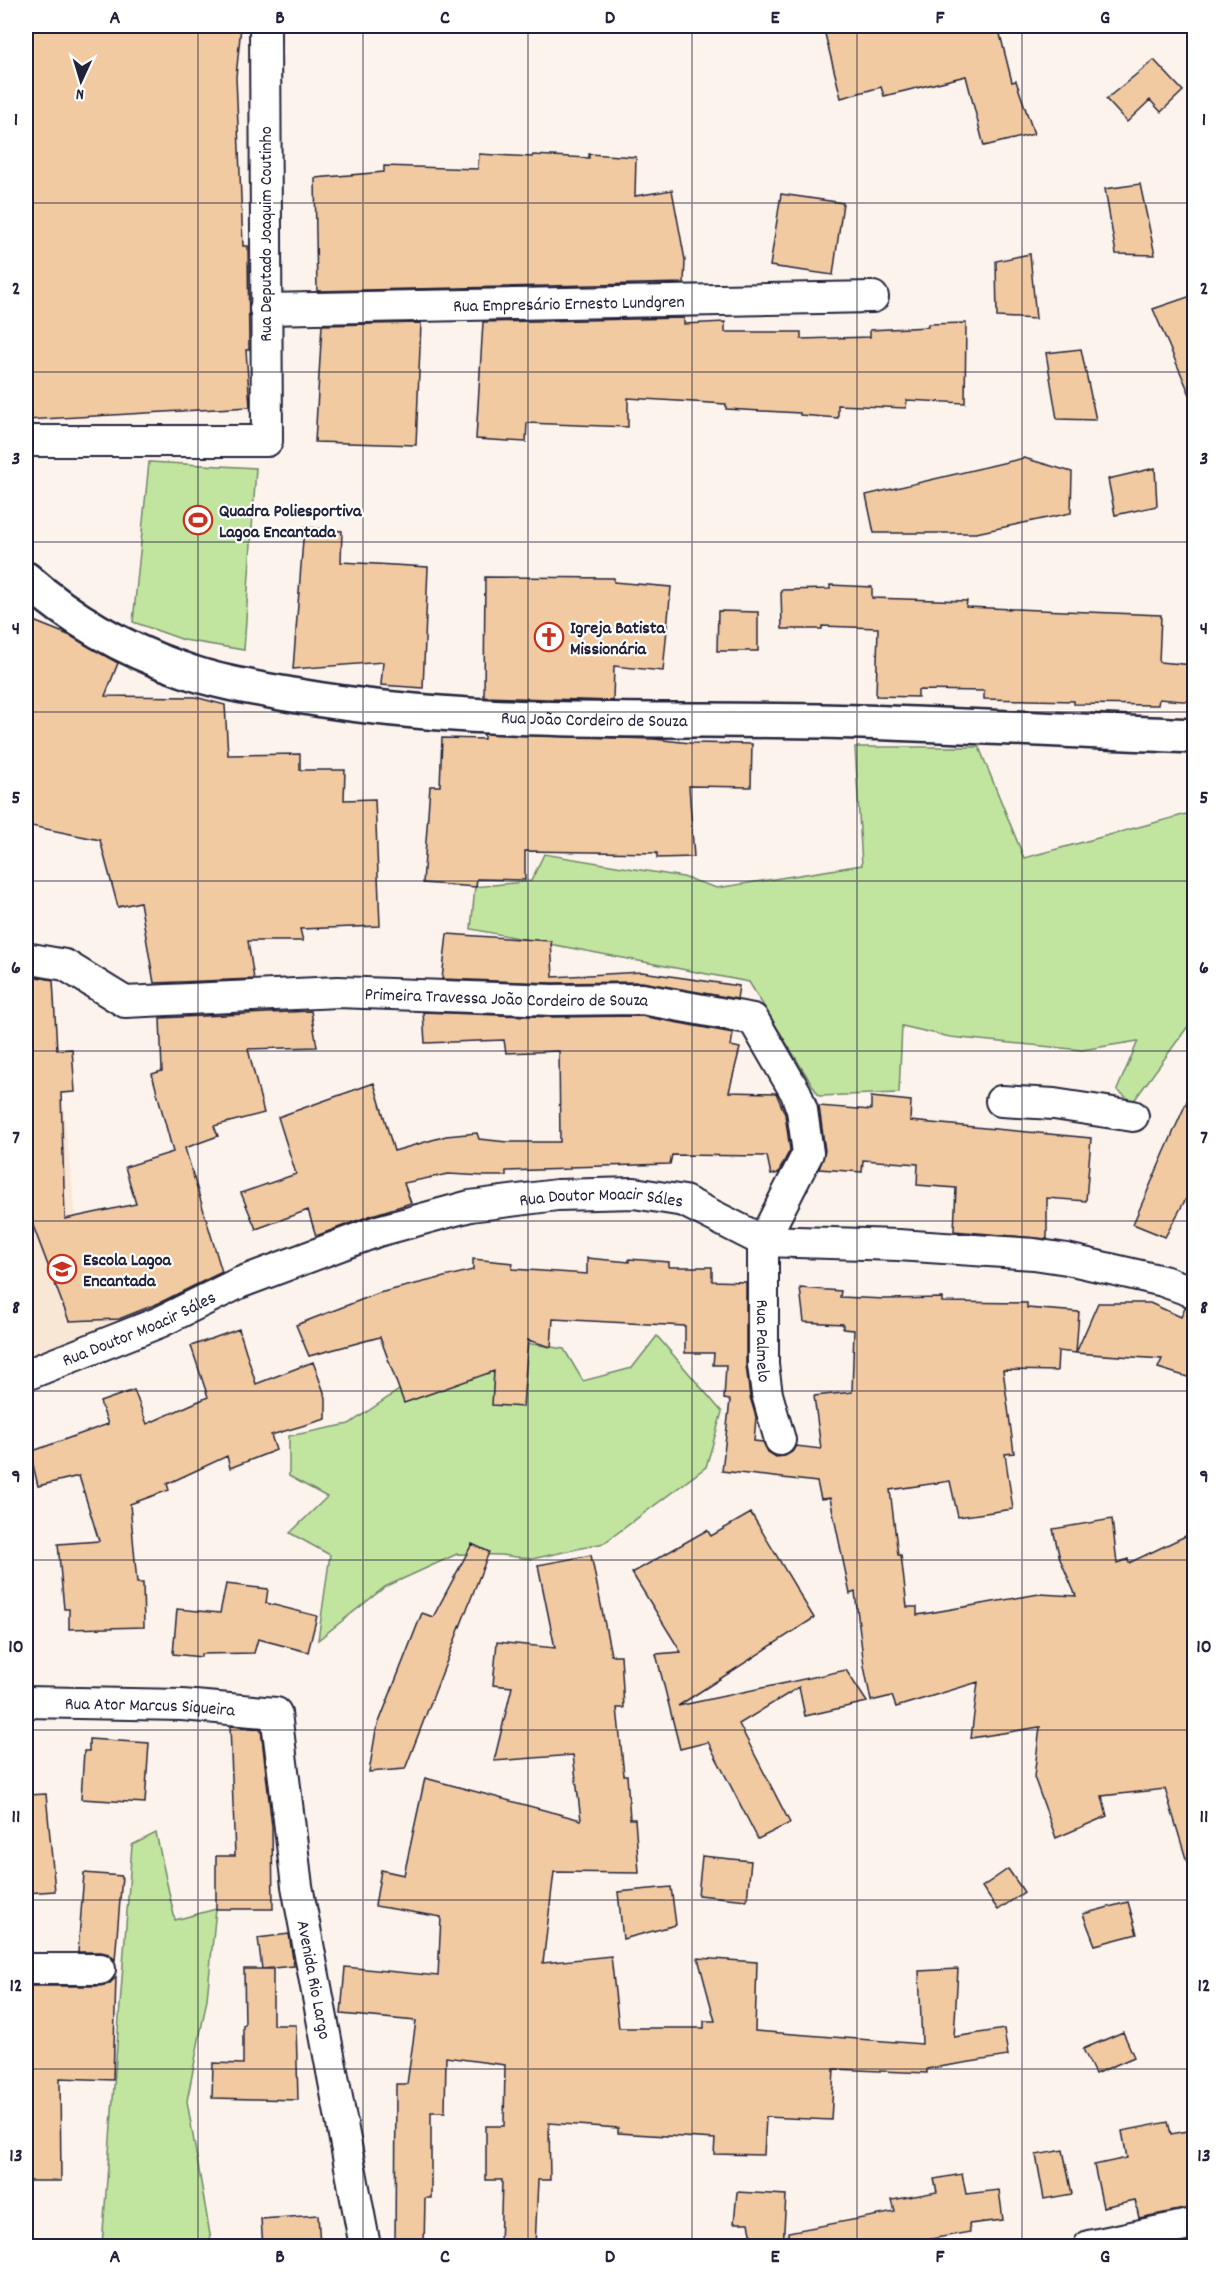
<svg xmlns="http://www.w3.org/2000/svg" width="1220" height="2272" font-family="Dekko,sans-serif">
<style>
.built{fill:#f9e7d6}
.green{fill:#c1e59f;stroke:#72846d;stroke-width:1.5}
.building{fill:#f2caa1;stroke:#22223b;stroke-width:1.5}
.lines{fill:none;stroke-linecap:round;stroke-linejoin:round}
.street-casing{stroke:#22223b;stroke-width:34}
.secondary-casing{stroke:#22223b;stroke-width:38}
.street{stroke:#fff;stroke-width:30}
.secondary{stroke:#fff;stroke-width:33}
.grid{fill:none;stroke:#22223b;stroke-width:1.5;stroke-opacity:0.55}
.labels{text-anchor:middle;stroke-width:4.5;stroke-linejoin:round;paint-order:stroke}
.street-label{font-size:18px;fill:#22223b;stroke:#fff}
.poi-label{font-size:18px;font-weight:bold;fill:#22223b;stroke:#fff;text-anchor:start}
.neatline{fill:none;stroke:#22223b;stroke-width:2}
.grid-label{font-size:20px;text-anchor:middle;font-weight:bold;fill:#22223b}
</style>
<rect width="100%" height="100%" fill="#fcf4ec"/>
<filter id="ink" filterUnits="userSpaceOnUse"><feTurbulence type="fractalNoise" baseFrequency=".0167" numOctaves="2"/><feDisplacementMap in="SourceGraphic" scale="12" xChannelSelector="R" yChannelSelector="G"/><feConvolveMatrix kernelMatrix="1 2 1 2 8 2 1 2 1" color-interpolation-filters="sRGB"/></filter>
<g filter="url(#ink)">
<!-- built -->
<path class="built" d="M 63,1102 L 76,1216 L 121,1322 L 26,1363 L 26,1104 Z"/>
<!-- green -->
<path class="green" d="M 149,462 L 256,468 L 244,650 L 184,640 L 133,622 Z
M 855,747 L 979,747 L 1024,858 L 1194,812 L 1194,1018 L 1133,1102 L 1117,1090 L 1138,1041 L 1082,1050 L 950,1037 L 902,1026 L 899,1093 L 819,1096 L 749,982 L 471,929 L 475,887 L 531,881 L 544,854 L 683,877 L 717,888 L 862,865 Z
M 657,1336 L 722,1412 L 706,1467 L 604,1543 L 532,1559 L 501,1555 L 457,1554 L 385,1587 L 318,1640 L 330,1555 L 290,1533 L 327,1497 L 289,1476 L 289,1436 L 349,1424 L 449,1356 L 513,1341 L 564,1349 L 583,1381 L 632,1368 Z
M 156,1833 L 175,1920 L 216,1909 L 207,1999 L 187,2101 L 212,2246 L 102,2246 L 132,1845 Z"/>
<!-- building -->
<path class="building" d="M 26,26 L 241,26 L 236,77 L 243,246 L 248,246 L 249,350 L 246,350 L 250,407 L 26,420 Z
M 823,26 L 998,26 L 1012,82 L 1016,81 L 1034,134 L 984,146 L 966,76 L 884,96 L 881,87 L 841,98 Z
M 1154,60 L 1183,91 L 1161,112 L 1150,100 L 1127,122 L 1106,99 Z
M 479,154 L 532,157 L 533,155 L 589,158 L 589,154 L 636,157 L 635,196 L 672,190 L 685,260 L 684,283 L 317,291 L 315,178 L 384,172 L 384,166 L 478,169 Z
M 1140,184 L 1155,255 L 1116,254 L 1105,189 Z
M 781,194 L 843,203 L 833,275 L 770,266 Z
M 1030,254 L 1036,319 L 997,317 L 996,261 Z
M 1194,295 L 1194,404 L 1153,309 Z
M 684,318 L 684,324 L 725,322 L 725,332 L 801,332 L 801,339 L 870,337 L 870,330 L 928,327 L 928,324 L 966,323 L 965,403 L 907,400 L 906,408 L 838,405 L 838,418 L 800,415 L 800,413 L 726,409 L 726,404 L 628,398 L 628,427 L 527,423 L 526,442 L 476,439 L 483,322 Z
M 421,323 L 416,445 L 315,442 L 322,325 Z
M 1081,349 L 1096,420 L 1057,419 L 1046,353 Z
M 1024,458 L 1072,472 L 1071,513 L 976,533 L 874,533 L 866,495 Z
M 1155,468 L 1157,506 L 1115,515 L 1108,479 Z
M 304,527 L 342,531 L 341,562 L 428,567 L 423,688 L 381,685 L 383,662 L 293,669 Z
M 485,577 L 614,578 L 614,582 L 671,587 L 663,671 L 614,666 L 613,701 L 484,697 Z
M 830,585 L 872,587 L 872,598 L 967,601 L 966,607 L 1161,615 L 1159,662 L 1194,665 L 1194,702 L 1159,699 L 1158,705 L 1074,704 L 1074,701 L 984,699 L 984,691 L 918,690 L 918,697 L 876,696 L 878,628 L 822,626 L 822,629 L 782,629 L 781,590 L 830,589 Z
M 718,611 L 758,612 L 758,651 L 717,651 Z
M 26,618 L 71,636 L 118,663 L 105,696 L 195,697 L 225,705 L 228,755 L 300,754 L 300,770 L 345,770 L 344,800 L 375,799 L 380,926 L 300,929 L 303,941 L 248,941 L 254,979 L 154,983 L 140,902 L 118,907 L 100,840 L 26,825 Z
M 484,734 L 654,739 L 690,743 L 752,744 L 751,787 L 689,786 L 694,857 L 657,858 L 657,853 L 525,851 L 525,880 L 477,879 L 476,887 L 423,883 L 430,786 L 440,786 L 442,738 L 484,739 Z
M 447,934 L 551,941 L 553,977 L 642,972 L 739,986 L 737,999 L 642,982 L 552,983 L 442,979 Z
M 26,975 L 53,980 L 57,1050 L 72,1049 L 75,1092 L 61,1093 L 65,1219 L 136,1204 L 125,1167 L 173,1152 L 152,1074 L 162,1071 L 160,1018 L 311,1011 L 317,1047 L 248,1049 L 264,1113 L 214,1126 L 218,1136 L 185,1148 L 222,1272 L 159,1303 L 119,1319 L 69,1321 L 26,1207 Z
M 423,1012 L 552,1017 L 641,1016 L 733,1033 L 731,1046 L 740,1048 L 729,1092 L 776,1093 L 785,1114 L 790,1150 L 778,1173 L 771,1175 L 767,1156 L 672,1155 L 670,1164 L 570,1167 L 570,1169 L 506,1171 L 506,1176 L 485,1176 L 448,1174 L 404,1183 L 411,1203 L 372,1215 L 316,1236 L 308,1210 L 256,1229 L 241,1193 L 296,1174 L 278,1117 L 374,1083 L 394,1151 L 446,1136 L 477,1133 L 479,1139 L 507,1142 L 560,1142 L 559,1051 L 506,1053 L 504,1040 L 425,1043 Z
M 1194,1085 L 1194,1184 L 1165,1237 L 1133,1224 Z
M 871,1097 L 911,1101 L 910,1121 L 1091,1138 L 1086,1201 L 1047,1198 L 1047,1239 L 954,1231 L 956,1188 L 917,1185 L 918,1164 L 863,1160 L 862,1172 L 819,1169 L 825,1151 L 819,1106 L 871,1110 Z
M 587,1258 L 629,1262 L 629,1259 L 669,1262 L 669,1267 L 712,1267 L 712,1281 L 746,1282 L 746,1365 L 750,1397 L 756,1417 L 754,1441 L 763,1442 L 768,1452 L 776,1457 L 785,1456 L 792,1452 L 796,1446 L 821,1449 L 814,1396 L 852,1392 L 854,1330 L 843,1329 L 843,1324 L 804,1322 L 800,1288 L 841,1291 L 840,1297 L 885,1299 L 942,1298 L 942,1302 L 1027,1303 L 1027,1308 L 1079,1312 L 1076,1353 L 1058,1351 L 1057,1371 L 1003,1370 L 1014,1453 L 1005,1454 L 1013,1509 L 958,1517 L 950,1481 L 890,1490 L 898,1555 L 901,1555 L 907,1607 L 917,1607 L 917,1615 L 1039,1594 L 1076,1596 L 1060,1559 L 1053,1529 L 1112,1519 L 1117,1563 L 1128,1559 L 1129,1563 L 1194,1532 L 1194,1861 L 1187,1862 L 1165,1789 L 1102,1796 L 1107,1816 L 1056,1838 L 1034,1777 L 1040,1727 L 971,1738 L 978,1682 L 896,1707 L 892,1696 L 871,1701 L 864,1666 L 855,1592 L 850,1594 L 830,1498 L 821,1499 L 817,1482 L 722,1471 L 730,1400 L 724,1399 L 726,1365 L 713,1365 L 714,1353 L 685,1353 L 685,1326 L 553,1319 L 551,1347 L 528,1340 L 523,1407 L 492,1405 L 494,1371 L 404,1403 L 380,1337 L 309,1356 L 296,1325 L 379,1293 L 473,1270 L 473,1259 L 513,1263 L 512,1269 L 587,1274 Z
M 1098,1303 L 1150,1303 L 1181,1317 L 1185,1307 L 1194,1309 L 1194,1379 L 1158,1368 L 1162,1359 L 1076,1353 Z
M 239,1329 L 256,1384 L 313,1362 L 326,1398 L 326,1419 L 271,1435 L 276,1450 L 230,1468 L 227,1456 L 167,1484 L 169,1490 L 130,1504 L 137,1583 L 143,1583 L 144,1627 L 69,1629 L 69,1609 L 64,1609 L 58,1544 L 99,1541 L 79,1476 L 38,1486 L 30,1452 L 108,1424 L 100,1402 L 134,1390 L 147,1424 L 208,1397 L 191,1346 Z
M 751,1513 L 814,1618 L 678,1706 L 846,1670 L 867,1702 L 805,1716 L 799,1687 L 739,1724 L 790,1823 L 758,1839 L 708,1742 L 680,1749 L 656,1654 L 681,1652 L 632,1573 L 707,1530 L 711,1536 Z
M 472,1544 L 489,1552 L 405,1769 L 369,1772 L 376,1730 L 422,1613 L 433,1617 Z
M 591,1555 L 611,1655 L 621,1655 L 624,1708 L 617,1708 L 624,1775 L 627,1775 L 630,1819 L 635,1819 L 639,1873 L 554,1872 L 543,1963 L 611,1956 L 619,2028 L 704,2028 L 704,2021 L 715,2021 L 698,1958 L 757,1962 L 755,2031 L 922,2044 L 919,1971 L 958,1969 L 954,2037 L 1004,2029 L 1008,2056 L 927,2069 L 927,2073 L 834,2069 L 831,2120 L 766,2117 L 764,2155 L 714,2154 L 715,2139 L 618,2133 L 618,2128 L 549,2123 L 550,2180 L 538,2180 L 535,2247 L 500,2247 L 502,2180 L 486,2180 L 486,2126 L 504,2126 L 505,2065 L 446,2057 L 445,2112 L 431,2112 L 431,2198 L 425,2198 L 424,2247 L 395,2247 L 396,2084 L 407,2084 L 416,2021 L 341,2014 L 345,1967 L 438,1976 L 441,1917 L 375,1906 L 381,1870 L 404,1875 L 425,1778 L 581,1820 L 573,1755 L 494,1761 L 512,1687 L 493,1685 L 497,1642 L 555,1648 L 538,1565 Z
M 226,1584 L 268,1589 L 266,1603 L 317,1616 L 308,1652 L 258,1639 L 254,1653 L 201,1654 L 201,1657 L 173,1654 L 177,1609 L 220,1613 Z
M 230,1726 L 261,1729 L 272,1827 L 273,1909 L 216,1909 L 216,1856 L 235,1856 Z
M 89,1739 L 149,1743 L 145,1803 L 81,1799 L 84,1751 L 89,1751 Z
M 46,1794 L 55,1891 L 26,1893 L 26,1795 Z
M 702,1856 L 751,1861 L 747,1900 L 698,1895 Z
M 1008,1869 L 1024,1892 L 998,1910 L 982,1887 Z
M 84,1873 L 122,1876 L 115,1960 L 109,1954 L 101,1952 L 78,1952 Z
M 671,1887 L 676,1925 L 623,1939 L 618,1892 Z
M 1128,1902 L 1137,1934 L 1095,1945 L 1083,1914 Z
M 289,1934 L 294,1966 L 262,1969 L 258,1938 Z
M 244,1969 L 273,1969 L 273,2025 L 296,2025 L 298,2100 L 212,2098 L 213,2063 L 243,2064 L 243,2025 L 245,2025 Z
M 116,1977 L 113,2080 L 60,2078 L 61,2181 L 26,2181 L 26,1986 L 100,1986 L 109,1984 Z
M 1123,2032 L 1134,2057 L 1095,2074 L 1083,2049 Z
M 1168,2122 L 1171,2134 L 1194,2130 L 1194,2207 L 1139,2218 L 1135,2200 L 1103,2207 L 1094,2165 L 1127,2158 L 1122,2131 Z
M 1063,2150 L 1072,2194 L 1044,2199 L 1036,2155 Z
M 962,2174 L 966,2194 L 999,2190 L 1003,2220 L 969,2224 L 970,2232 L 925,2240 L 927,2247 L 789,2247 L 788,2232 L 895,2212 L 892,2200 L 937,2192 L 934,2179 Z
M 737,2192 L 786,2195 L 783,2247 L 754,2247 L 749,2223 L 734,2223 Z
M 318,2215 L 320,2245 L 263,2247 L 261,2219 Z"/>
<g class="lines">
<!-- street casing -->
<g class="street-casing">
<g id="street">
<path id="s1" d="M 265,309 L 873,297"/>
<path d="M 26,441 L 267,441 L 265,26"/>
<path id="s2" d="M 26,958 L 65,965 L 125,1002 L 338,992 L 552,1000 L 642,999 L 753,1019 L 796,1093 L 802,1110 L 808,1153 L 763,1241 L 763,1365 L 767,1394 L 780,1440"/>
<path d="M 1001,1101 L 1054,1104 L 1133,1116"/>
<path id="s3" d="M 26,1375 L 160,1322 L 239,1283 L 378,1231 L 470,1206 L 557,1195 L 634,1193 L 684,1201 L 763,1241 L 898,1245 L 1034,1254 L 1067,1259 L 1163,1281 L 1194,1292"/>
<path id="s4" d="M 26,1702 L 182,1705 L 276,1713 L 297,1886 L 365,2246"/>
<path d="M 26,1969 L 100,1969"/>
<path d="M 1089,2246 L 1194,2224"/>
</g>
</g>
<!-- secondary casing -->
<g class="secondary-casing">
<g id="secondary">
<path id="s5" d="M 26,579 C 71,619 123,649 181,669 C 218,683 259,689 298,696 C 470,726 647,718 821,721 C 946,724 1070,731 1194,736"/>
</g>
</g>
<!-- street -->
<use href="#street" class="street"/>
<!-- secondary -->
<use href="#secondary" class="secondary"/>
</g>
</g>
<!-- grid -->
<path class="grid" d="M 198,26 L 198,2246M 363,26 L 363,2246M 528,26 L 528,2246M 692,26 L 692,2246M 857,26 L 857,2246M 1022,26 L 1022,2246M 26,203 L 1194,203M 26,372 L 1194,372M 26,542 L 1194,542M 26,712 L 1194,712M 26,881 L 1194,881M 26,1051 L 1194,1051M 26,1221 L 1194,1221M 26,1391 L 1194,1391M 26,1560 L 1194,1560M 26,1730 L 1194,1730M 26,1900 L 1194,1900M 26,2069 L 1194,2069"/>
<!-- icons -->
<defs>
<g id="stadium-ring" transform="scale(1.5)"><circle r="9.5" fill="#fff" stroke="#c8321e" stroke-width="1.5"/><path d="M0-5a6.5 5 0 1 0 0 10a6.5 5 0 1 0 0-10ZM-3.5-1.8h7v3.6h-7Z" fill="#c8321e"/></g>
<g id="church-ring" transform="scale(1.5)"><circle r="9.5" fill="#fff" stroke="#c8321e" stroke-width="1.5"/><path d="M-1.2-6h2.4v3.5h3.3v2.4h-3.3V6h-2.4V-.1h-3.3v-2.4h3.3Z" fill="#c8321e"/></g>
<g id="school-ring" transform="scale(1.5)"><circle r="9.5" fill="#fff" stroke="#c8321e" stroke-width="1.5"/><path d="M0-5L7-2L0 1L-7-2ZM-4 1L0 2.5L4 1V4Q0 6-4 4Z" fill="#c8321e"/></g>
</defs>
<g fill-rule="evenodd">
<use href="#stadium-ring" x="198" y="520"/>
<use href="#church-ring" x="549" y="637"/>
<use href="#school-ring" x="62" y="1269"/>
</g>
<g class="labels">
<!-- street labels -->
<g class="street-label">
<text transform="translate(265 234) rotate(-90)" y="6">Rua Deputado Joaquim Coutinho</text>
<text dy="6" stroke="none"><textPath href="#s1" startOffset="304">Rua Empresário Ernesto Lundgren</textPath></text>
<text dy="6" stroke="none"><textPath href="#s5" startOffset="598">Rua João Cordeiro de Souza</textPath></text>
<text dy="6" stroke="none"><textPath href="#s2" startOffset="492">Primeira Travessa João Cordeiro de Souza</textPath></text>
<text dy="6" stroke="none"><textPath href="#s3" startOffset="608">Rua Doutor Moacir Sáles</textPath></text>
<text dy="6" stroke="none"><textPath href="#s3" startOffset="122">Rua Doutor Moacir Sáles</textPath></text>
<text dy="6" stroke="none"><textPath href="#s2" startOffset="1086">Rua Palmelo</textPath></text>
<text dy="6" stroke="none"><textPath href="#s4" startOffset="124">Rua Ator Marcus Siqueira</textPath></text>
<text dy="6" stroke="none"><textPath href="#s4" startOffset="520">Avenida Rio Largo</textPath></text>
</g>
<!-- poi labels -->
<g class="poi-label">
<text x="219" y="516">Quadra Poliesportiva<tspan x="219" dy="21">Lagoa Encantada</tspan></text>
<text x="570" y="633">Igreja Batista<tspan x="570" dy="21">Missionária</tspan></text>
<text x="83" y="1265">Escola Lagoa<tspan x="83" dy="21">Encantada</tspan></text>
</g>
</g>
<!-- margin -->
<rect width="1220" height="2272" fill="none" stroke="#fff" stroke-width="66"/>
<!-- north arrow -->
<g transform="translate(81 81) rotate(184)" stroke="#ffffff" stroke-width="4.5" paint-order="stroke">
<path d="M0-4.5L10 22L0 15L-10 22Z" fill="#22223b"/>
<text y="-9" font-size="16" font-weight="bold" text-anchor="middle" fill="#22223b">N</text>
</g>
<rect x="33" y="33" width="1154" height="2206" class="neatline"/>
<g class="grid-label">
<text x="115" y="23">A</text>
<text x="280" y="23">B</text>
<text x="445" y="23">C</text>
<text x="610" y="23">D</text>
<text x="775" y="23">E</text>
<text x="940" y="23">F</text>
<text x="1105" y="23">G</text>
<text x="16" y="125">1</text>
<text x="1204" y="125">1</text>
<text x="16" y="294">2</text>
<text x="1204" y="294">2</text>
<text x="16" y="464">3</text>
<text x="1204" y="464">3</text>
<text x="16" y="634">4</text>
<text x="1204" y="634">4</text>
<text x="16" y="803">5</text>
<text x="1204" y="803">5</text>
<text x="16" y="973">6</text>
<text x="1204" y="973">6</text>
<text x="16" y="1143">7</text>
<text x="1204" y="1143">7</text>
<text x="16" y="1313">8</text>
<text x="1204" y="1313">8</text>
<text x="16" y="1482">9</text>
<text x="1204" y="1482">9</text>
<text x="16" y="1652">10</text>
<text x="1204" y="1652">10</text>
<text x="16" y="1822">11</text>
<text x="1204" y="1822">11</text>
<text x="16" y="1991">12</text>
<text x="1204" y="1991">12</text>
<text x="16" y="2161">13</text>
<text x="1204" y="2161">13</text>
<text x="115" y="2262">A</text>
<text x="280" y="2262">B</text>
<text x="445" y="2262">C</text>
<text x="610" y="2262">D</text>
<text x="775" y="2262">E</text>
<text x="940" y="2262">F</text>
<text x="1105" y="2262">G</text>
</g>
</svg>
